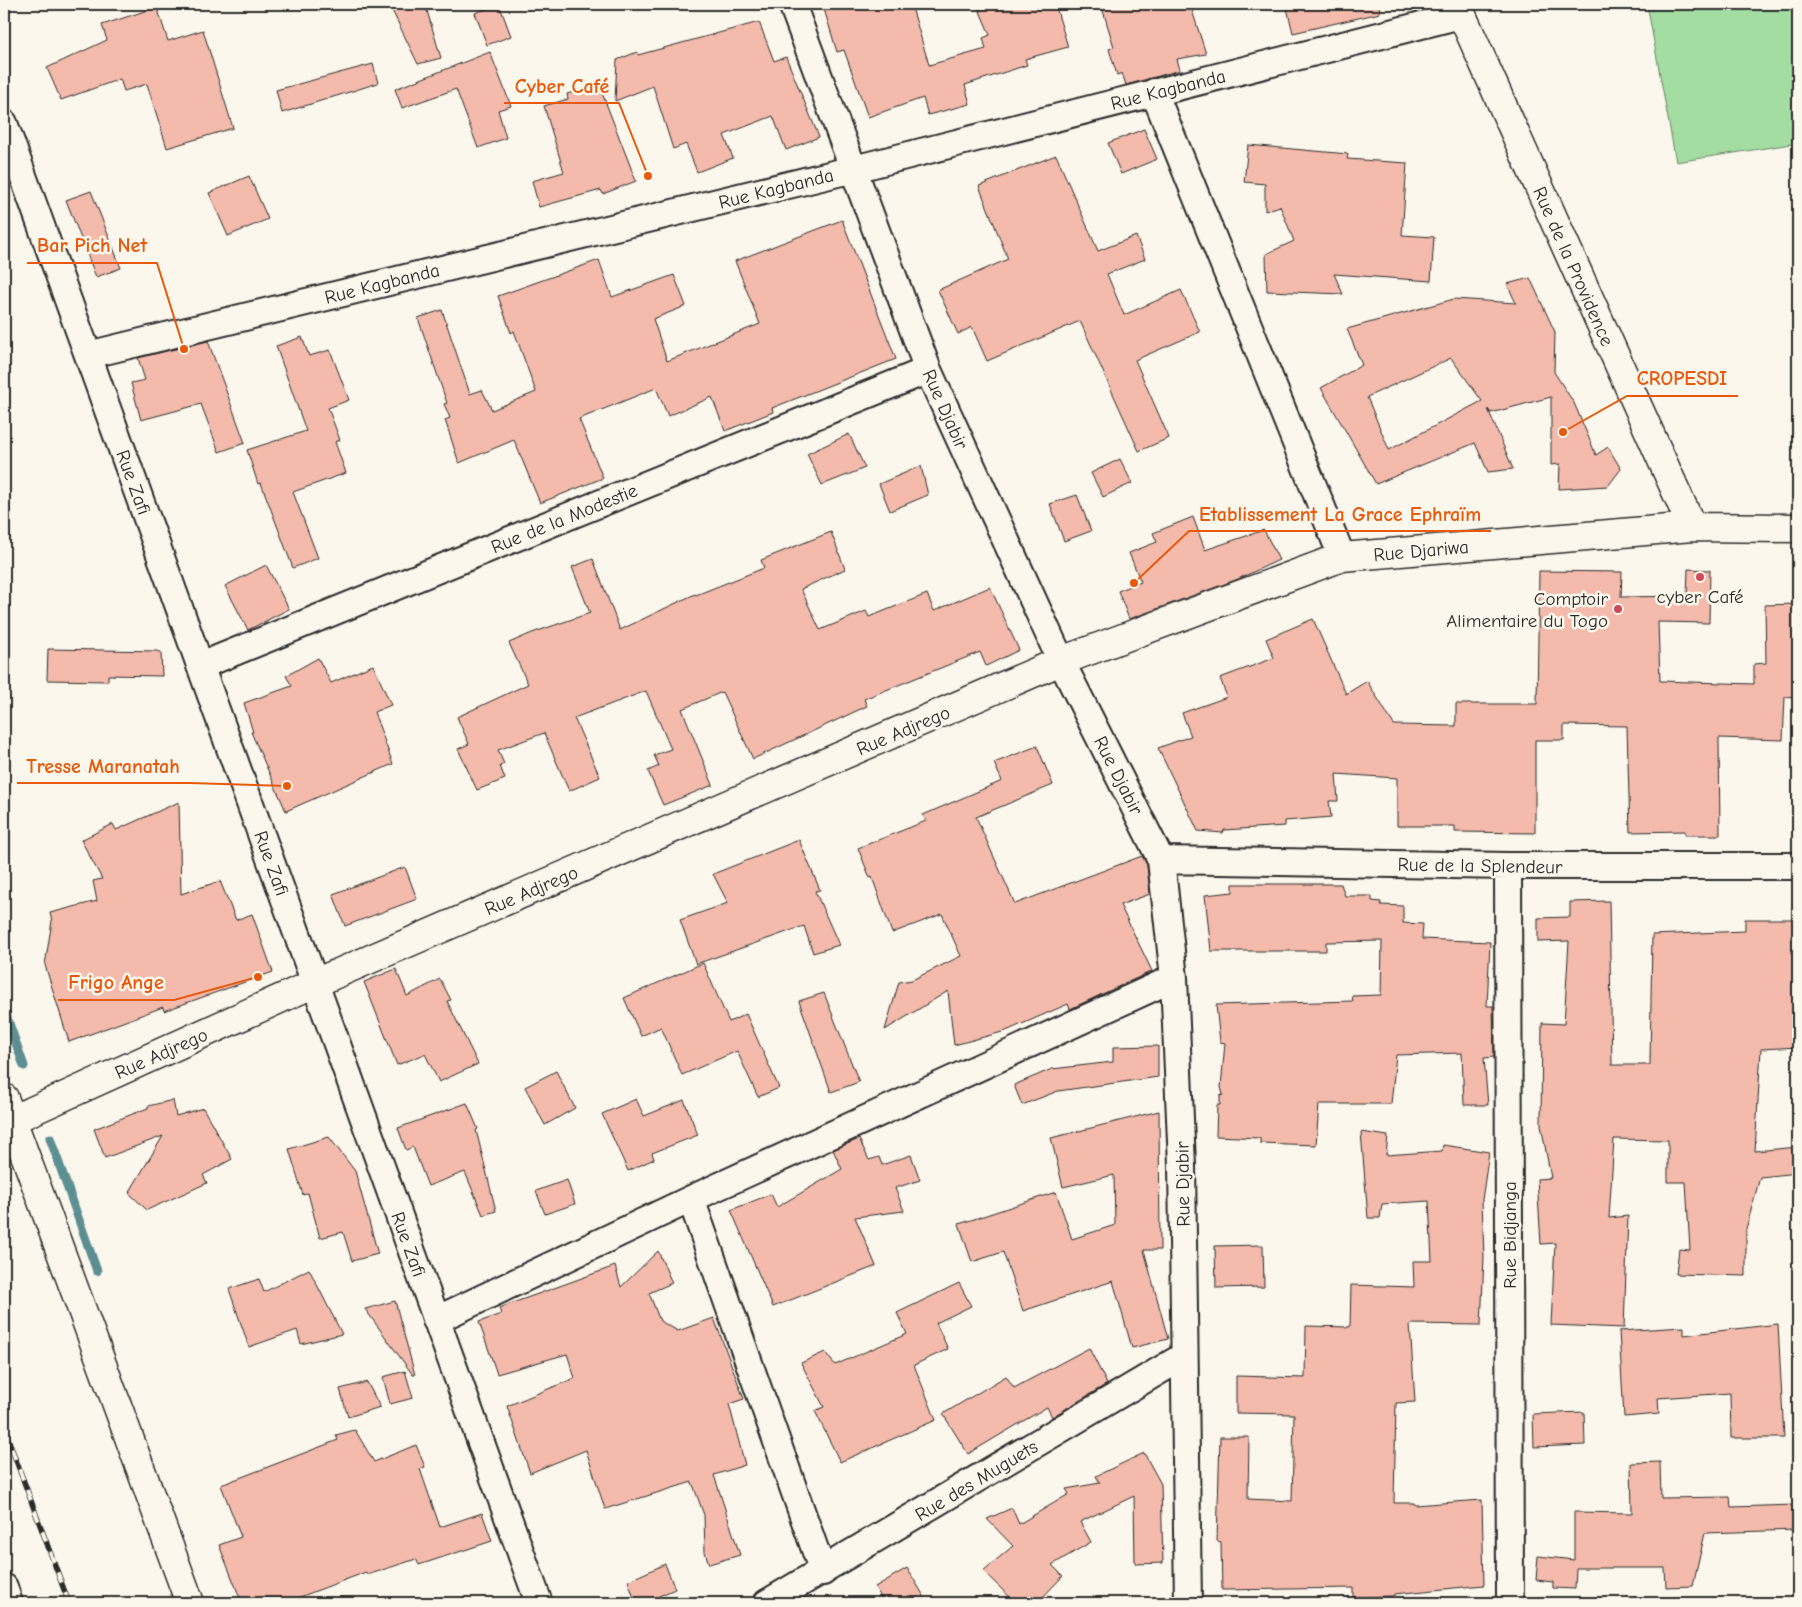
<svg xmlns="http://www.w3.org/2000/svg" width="1802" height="1607" font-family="'Comic Neue',sans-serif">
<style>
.green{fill:#a4dda2;stroke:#688466}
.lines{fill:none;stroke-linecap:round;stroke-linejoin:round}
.stream{stroke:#5d8f92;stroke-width:9}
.building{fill:#f4bbac;stroke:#2b2b2b;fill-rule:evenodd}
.street-casing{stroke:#2b2b2b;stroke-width:30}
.secondary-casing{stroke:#2b2b2b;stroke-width:31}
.street{stroke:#fbf7ec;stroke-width:26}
.secondary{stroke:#fbf7ec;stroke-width:28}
.rail-casing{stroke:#2b2b2b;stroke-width:5.5}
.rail{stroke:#fbf7ec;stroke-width:4;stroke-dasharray:11;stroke-linecap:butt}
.poi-dot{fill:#d1495b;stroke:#fbf7ec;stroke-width:2}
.labels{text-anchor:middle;stroke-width:5;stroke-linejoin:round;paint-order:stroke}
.street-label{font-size:19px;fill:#2b2b2b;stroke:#fbf7ec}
.poi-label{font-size:19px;fill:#2b2b2b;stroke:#fbf7ec}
.leader{fill:none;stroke:#e8590c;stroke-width:2}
.callout-dot{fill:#e8590c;stroke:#fbf7ec;stroke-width:2}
.callout-label{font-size:20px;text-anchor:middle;font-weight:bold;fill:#e8590c;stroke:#fbf7ec;stroke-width:5;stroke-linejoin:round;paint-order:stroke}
</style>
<rect width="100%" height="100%" fill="#fbf7ec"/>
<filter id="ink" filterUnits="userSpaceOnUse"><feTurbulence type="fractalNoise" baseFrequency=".02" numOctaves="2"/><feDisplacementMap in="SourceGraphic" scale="10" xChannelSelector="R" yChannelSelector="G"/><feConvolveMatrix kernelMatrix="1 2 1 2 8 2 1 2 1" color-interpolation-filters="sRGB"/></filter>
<g filter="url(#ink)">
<!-- green -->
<path class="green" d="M 1647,4 L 1798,4 L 1798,143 L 1676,162 Z"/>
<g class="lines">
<!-- stream -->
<path class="stream" d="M 4,1009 L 24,1066
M 50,1138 L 97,1271"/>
</g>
<!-- building -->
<path class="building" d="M 389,4 L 425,4 L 441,58 L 418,64 Z
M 499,4 L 511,36 L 487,45 L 475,13 Z
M 841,4 L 911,4 L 929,65 L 986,49 L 983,38 L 990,35 L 979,9 L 992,4 L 1055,4 L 1068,47 L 1025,59 L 1027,65 L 965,85 L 970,104 L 928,115 L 923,98 L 868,117 L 844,50 L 837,52 L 824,9 Z
M 1101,4 L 1190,4 L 1206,54 L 1177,59 L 1180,70 L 1126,85 L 1122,73 L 1117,75 L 1109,49 L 1114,47 Z
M 1286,4 L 1379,4 L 1380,13 L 1293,33 Z
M 157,7 L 168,41 L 203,30 L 233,128 L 167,148 L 147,84 L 124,91 L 120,79 L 61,100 L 47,68 L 107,40 L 102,25 Z
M 759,22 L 774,61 L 786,57 L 819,137 L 786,150 L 773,116 L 724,135 L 733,158 L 697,172 L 686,144 L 673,149 L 653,86 L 615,101 L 617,60 L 637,52 L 638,55 Z
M 490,52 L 511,106 L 498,110 L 506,138 L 478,148 L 456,89 L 402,108 L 395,89 Z
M 373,64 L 378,83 L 282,113 L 276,90 Z
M 599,85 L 636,181 L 603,194 L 601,190 L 539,207 L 532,181 L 564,172 L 544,106 L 568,99 L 567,94 Z
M 1144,129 L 1157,159 L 1121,174 L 1108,143 Z
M 1248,145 L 1348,154 L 1347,159 L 1407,163 L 1402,235 L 1434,237 L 1431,281 L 1334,274 L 1343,294 L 1267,291 L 1266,254 L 1294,241 L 1280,206 L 1265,211 L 1265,184 L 1244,182 Z
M 1056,155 L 1098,251 L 1136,236 L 1145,259 L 1107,274 L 1124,315 L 1181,290 L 1200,332 L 1135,360 L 1169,438 L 1139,451 L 1080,321 L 987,361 L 972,327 L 958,334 L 938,290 L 1008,259 L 979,186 Z
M 249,176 L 268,219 L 228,236 L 209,193 Z
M 91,191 L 121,268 L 96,277 L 66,200 Z
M 842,220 L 896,359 L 772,408 L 773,412 L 725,431 L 712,397 L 668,416 L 656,388 L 579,419 L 603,478 L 540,503 L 514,440 L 459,463 L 445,420 L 450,418 L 444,404 L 447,403 L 418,318 L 442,310 L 470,394 L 482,390 L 492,410 L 536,392 L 514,331 L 511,333 L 498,296 L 599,260 L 612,297 L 674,275 L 686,306 L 653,319 L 667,361 L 760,324 L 735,261 Z
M 1530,278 L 1555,332 L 1554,372 L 1574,403 L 1596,455 L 1608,447 L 1621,469 L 1608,486 L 1559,489 L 1560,464 L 1551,465 L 1551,397 L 1491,413 L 1488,409 L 1513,469 L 1488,472 L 1475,443 L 1376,484 L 1321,388 L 1362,365 L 1347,329 L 1454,299 L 1516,303 L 1507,284 ZM 1451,358 L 1482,401 L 1389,450 L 1367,397 Z
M 302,337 L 309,356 L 330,350 L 349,400 L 328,408 L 340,440 L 335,442 L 346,473 L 293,492 L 318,558 L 293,568 L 261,483 L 258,484 L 247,450 L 306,431 L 276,346 Z
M 208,341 L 245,443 L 219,452 L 201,404 L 141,420 L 131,383 L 145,380 L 138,358 Z
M 849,434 L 865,468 L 822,485 L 807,454 Z
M 1120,459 L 1132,483 L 1103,497 L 1091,473 Z
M 921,466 L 928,495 L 890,511 L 879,484 Z
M 1077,495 L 1091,531 L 1064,541 L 1050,504 Z
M 1193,517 L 1205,550 L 1264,530 L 1279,560 L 1238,579 L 1129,619 L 1118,591 L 1141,582 L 1129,553 L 1157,542 L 1153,533 Z
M 831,532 L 845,569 L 801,589 L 820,630 L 866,611 L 869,617 L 927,594 L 934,611 L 990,587 L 1019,650 L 986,666 L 980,652 L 864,699 L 867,706 L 753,759 L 722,692 L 682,709 L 713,785 L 663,805 L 648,771 L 659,766 L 654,755 L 671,749 L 646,691 L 574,718 L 600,777 L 569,791 L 544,733 L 498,750 L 504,764 L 500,766 L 505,779 L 477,790 L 458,749 L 469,744 L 457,717 L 528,684 L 509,643 L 532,633 L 590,613 L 572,567 L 593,559 L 620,630 L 695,594 L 696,595 L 764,568 L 761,560 Z
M 266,565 L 289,609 L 248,630 L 225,586 Z
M 1688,569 L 1710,570 L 1709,623 L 1658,622 L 1660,681 L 1754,684 L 1754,664 L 1766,663 L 1765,605 L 1798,604 L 1798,696 L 1785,697 L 1783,740 L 1719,738 L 1720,835 L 1685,835 L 1685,831 L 1630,832 L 1627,726 L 1564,725 L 1564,740 L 1535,740 L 1535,833 L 1455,832 L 1455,826 L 1397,826 L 1397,778 L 1336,774 L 1338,801 L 1329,801 L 1331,817 L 1285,821 L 1285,826 L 1224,830 L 1223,833 L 1198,831 L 1158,748 L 1191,736 L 1182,713 L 1227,697 L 1220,678 L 1274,658 L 1266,639 L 1313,619 L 1346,694 L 1367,681 L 1394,725 L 1456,726 L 1456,704 L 1537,704 L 1539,571 L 1622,572 L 1621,597 L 1687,596 Z
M 48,649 L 157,651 L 161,652 L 162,676 L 108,675 L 108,681 L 47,680 Z
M 318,658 L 331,683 L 373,665 L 391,705 L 374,712 L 393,764 L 286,811 L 251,732 L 253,732 L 244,703 L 292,686 L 286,676 Z
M 1037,746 L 1053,785 L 976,817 L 1015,904 L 1142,856 L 1147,865 L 1150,894 L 1120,905 L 1152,971 L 1070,1009 L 1068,1004 L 1006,1031 L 954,1045 L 948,991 L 885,1030 L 899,982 L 912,980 L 961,956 L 942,914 L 892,933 L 872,877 L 870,878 L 858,848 L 926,821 L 923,815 L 1002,781 L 994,763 Z
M 179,802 L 181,894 L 220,881 L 236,920 L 252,914 L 273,972 L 164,1011 L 163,1007 L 69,1042 L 45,965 L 52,921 L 50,913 L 97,901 L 93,881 L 102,879 L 81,840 L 113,824 L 116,830 Z
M 799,840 L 820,890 L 815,891 L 839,945 L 813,953 L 804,926 L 696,964 L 680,920 L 728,903 L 713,874 Z
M 405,867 L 417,899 L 345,926 L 333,894 Z
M 1233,884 L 1341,884 L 1345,896 L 1372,896 L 1372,901 L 1381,902 L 1381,905 L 1403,906 L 1403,923 L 1423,924 L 1422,939 L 1490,942 L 1487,1006 L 1493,1006 L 1494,1057 L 1484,1058 L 1488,1105 L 1464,1105 L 1462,1053 L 1396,1055 L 1391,1104 L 1319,1104 L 1316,1145 L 1260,1143 L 1260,1138 L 1216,1136 L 1217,1105 L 1220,1105 L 1220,1096 L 1223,1095 L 1221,1087 L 1225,1043 L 1220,1042 L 1216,1005 L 1353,1001 L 1352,996 L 1381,995 L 1382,941 L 1326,942 L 1326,951 L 1211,951 L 1205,895 L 1233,892 Z
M 1609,901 L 1612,1065 L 1650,1065 L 1652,935 L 1745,931 L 1745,919 L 1798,919 L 1798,1047 L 1761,1049 L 1755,1151 L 1798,1147 L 1798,1173 L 1760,1177 L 1746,1229 L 1746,1276 L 1676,1274 L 1679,1249 L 1690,1250 L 1686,1182 L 1668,1182 L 1668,1140 L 1614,1139 L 1609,1218 L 1628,1216 L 1624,1328 L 1551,1325 L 1555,1243 L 1541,1244 L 1537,1179 L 1551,1178 L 1541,1125 L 1542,1023 L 1564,1024 L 1569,941 L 1538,942 L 1538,918 L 1570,917 L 1570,902 Z
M 703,963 L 729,1022 L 746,1014 L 779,1088 L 758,1097 L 737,1051 L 682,1075 L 661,1027 L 641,1036 L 624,998 Z
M 396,969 L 407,996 L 440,979 L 451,1000 L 447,1001 L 478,1064 L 439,1082 L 425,1054 L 397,1065 L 364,982 Z
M 824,993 L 859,1082 L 831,1092 L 799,1001 Z
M 1158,1046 L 1158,1077 L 1058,1091 L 1022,1105 L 1014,1085 L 1052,1069 L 1113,1062 L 1113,1047 Z
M 556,1071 L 575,1108 L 545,1125 L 525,1087 Z
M 636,1099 L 644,1116 L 684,1100 L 698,1135 L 652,1153 L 654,1159 L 628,1171 L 602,1114 Z
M 173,1100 L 176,1116 L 203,1108 L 232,1159 L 203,1175 L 207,1183 L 147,1210 L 129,1193 L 163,1136 L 105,1158 L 94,1129 L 148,1108 L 148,1106 Z
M 467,1103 L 478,1129 L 476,1130 L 496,1211 L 483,1215 L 465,1172 L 428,1186 L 413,1147 L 406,1150 L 398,1128 Z
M 1159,1111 L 1160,1250 L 1144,1250 L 1168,1339 L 1132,1348 L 1113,1281 L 1023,1311 L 1003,1252 L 972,1262 L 959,1224 L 1056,1192 L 1072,1239 L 1115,1225 L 1114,1175 L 1063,1187 L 1051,1138 Z
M 1361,1132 L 1388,1136 L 1386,1155 L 1442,1151 L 1443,1145 L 1489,1152 L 1482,1200 L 1484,1257 L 1481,1325 L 1410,1324 L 1415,1402 L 1396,1403 L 1394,1503 L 1414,1503 L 1415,1505 L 1482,1500 L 1484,1585 L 1394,1594 L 1394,1596 L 1353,1597 L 1353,1588 L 1222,1590 L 1221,1542 L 1217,1541 L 1220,1437 L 1249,1437 L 1248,1499 L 1292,1501 L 1294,1414 L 1236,1413 L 1236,1376 L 1305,1378 L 1306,1326 L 1350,1327 L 1351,1285 L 1414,1287 L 1413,1261 L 1432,1261 L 1429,1201 L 1382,1204 L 1380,1218 L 1368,1218 Z
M 329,1137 L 355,1171 L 378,1254 L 352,1261 L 343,1232 L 320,1238 L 308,1193 L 303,1195 L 289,1149 Z
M 859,1139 L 869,1160 L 879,1157 L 882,1165 L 911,1155 L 920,1180 L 895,1188 L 904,1211 L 855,1217 L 876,1266 L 773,1307 L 731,1210 L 771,1194 L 777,1207 L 842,1169 L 833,1150 Z
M 567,1180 L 575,1204 L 545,1214 L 536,1191 Z
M 1263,1245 L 1264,1287 L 1216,1288 L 1215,1246 Z
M 658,1251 L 672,1283 L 649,1293 L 660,1321 L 678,1331 L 714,1318 L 744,1399 L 729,1404 L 745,1465 L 714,1475 L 740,1555 L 709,1564 L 705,1552 L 704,1515 L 692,1482 L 605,1509 L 586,1450 L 530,1473 L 507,1406 L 575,1378 L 567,1354 L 497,1374 L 479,1322 L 501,1314 L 499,1308 L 615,1266 L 621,1287 Z
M 309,1269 L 342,1334 L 301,1344 L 297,1330 L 249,1347 L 229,1289 L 259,1279 L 264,1292 Z
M 959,1283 L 971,1306 L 936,1323 L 948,1349 L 914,1365 L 936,1420 L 840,1462 L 815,1411 L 824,1407 L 801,1363 L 825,1352 L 835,1365 L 907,1334 L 897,1313 Z
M 395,1301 L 415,1375 L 413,1375 L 365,1309 Z
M 1778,1324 L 1784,1438 L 1731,1438 L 1730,1393 L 1658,1398 L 1659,1414 L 1624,1417 L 1619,1331 L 1684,1327 L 1684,1335 Z
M 1089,1348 L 1107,1384 L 1052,1417 L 1047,1407 L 968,1454 L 943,1414 L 1006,1376 L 1014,1388 Z
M 405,1371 L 413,1398 L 390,1404 L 383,1377 Z
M 367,1382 L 380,1407 L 348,1417 L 340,1389 Z
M 1584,1412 L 1585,1445 L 1534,1447 L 1533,1414 Z
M 355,1430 L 374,1462 L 416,1445 L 425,1467 L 420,1469 L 440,1527 L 482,1513 L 492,1541 L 419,1565 L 416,1559 L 367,1575 L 366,1572 L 284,1603 L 242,1603 L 219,1545 L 241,1537 L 221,1485 L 338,1440 L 336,1435 Z
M 1144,1453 L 1161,1484 L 1163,1563 L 1135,1564 L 1134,1496 L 1080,1522 L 1091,1542 L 1052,1565 L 1063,1576 L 1037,1603 L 1016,1603 L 983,1571 L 1013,1546 L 987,1519 L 1012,1508 L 1019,1524 L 1069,1494 L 1066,1489 L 1100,1483 L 1096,1476 Z
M 1660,1462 L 1661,1498 L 1730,1497 L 1731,1507 L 1796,1505 L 1797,1530 L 1705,1533 L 1693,1586 L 1666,1587 L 1665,1568 L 1576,1568 L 1575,1589 L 1553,1588 L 1553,1582 L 1536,1580 L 1538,1556 L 1574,1560 L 1574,1512 L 1632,1513 L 1631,1463 Z
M 665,1564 L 675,1589 L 643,1603 L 636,1603 L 628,1581 Z
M 907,1568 L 928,1603 L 884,1603 L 875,1587 Z"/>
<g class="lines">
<!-- street casing -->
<g class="street-casing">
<path id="street" d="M 792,4 L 928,370 L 1061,661 L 1161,860 L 1174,978 L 1182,1165 L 1188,1603
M 1154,92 L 1342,557
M 4,123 L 539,1603
M 88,355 L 854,169 L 1461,15
M 200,666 L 928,370
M 1161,860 L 1508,866 L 1798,866
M 1508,866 L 1510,1603
M 691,1199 L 823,1572
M 436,1320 L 691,1199 L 1174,978
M 4,1587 L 9,1603
M 767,1603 L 1184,1356"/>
</g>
<!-- secondary casing -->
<g class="secondary-casing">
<path id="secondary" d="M 1457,4 L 1692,527
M 4,1098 L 190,1603
M 12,1120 L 315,983 L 1061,661 L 1342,557 L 1692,527 L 1798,528"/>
</g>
<!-- street -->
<use href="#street" class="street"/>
<!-- secondary -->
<use href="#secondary" class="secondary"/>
<!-- rail casing -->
<g class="rail-casing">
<path id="rail" d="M 4,1428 L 69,1603"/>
</g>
<!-- rail -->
<use href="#rail" class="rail"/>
</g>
</g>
<!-- markers -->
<g class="poi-dot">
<circle cx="1700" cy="577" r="5"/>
<circle cx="1618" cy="609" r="5"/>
</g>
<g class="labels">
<!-- street labels -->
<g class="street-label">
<text transform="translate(1168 89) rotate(-14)" y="7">Rue Kagbanda</text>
<text transform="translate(776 188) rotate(-14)" y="7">Rue Kagbanda</text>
<text transform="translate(1574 266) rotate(66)" y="7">Rue de la Providence</text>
<text transform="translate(382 283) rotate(-14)" y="7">Rue Kagbanda</text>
<text transform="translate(946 409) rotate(66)" y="7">Rue Djabir</text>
<text transform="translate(134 482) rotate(70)" y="7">Rue Zafi</text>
<text transform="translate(564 518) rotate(-22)" y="7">Rue de la Modestie</text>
<text transform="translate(1421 550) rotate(-5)" y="7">Rue Djariwa</text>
<text transform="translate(903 730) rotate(-23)" y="7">Rue Adjrego</text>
<text transform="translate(1119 775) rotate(63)" y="7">Rue Djabir</text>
<text transform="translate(272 863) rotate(70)" y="7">Rue Zafi</text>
<text transform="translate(1480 865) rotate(1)" y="7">Rue de la Splendeur</text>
<text transform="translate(531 890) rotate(-23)" y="7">Rue Adjrego</text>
<text transform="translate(161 1053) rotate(-24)" y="7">Rue Adjrego</text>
<text transform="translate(1182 1184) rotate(-91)" y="7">Rue Djabir</text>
<text transform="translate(1509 1235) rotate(-90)" y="7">Rue Bidjanga</text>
<text transform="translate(409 1244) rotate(70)" y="7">Rue Zafi</text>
<text transform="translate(976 1480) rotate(-31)" y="7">Rue des Muguets</text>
</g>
<!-- poi labels -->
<g class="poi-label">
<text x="1700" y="603">cyber Café</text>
<text x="1608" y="605" text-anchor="end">Comptoir<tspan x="1608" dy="22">Alimentaire du Togo</tspan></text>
</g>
</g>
<!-- callouts -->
<path class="leader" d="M648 176L619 103H504M184 349L157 263H27M1563 432L1627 396H1738M1134 583L1189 531H1491M287 786L190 783H17M258 977L174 1000H58"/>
<g class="callout-dot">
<circle cx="648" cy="176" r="5"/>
<circle cx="184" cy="349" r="5"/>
<circle cx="1563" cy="432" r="5"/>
<circle cx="1134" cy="583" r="5"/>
<circle cx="287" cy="786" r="5"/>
<circle cx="258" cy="977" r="5"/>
</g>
<g class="callout-label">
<text x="562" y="93">Cyber Café</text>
<text x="92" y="252">Bar Pich Net</text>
<text x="1682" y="385">CROPESDI</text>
<text x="1340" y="521">Etablissement La Grace Ephraïm</text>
<text x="103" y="773">Tresse Maranatah</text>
<text x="116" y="989">Frigo Ange</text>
</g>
<!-- margin -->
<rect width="1802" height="1607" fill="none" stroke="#fbf7ec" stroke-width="20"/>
<rect x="10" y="10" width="1782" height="1587" fill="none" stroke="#2b2b2b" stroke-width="2" filter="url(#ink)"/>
</svg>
